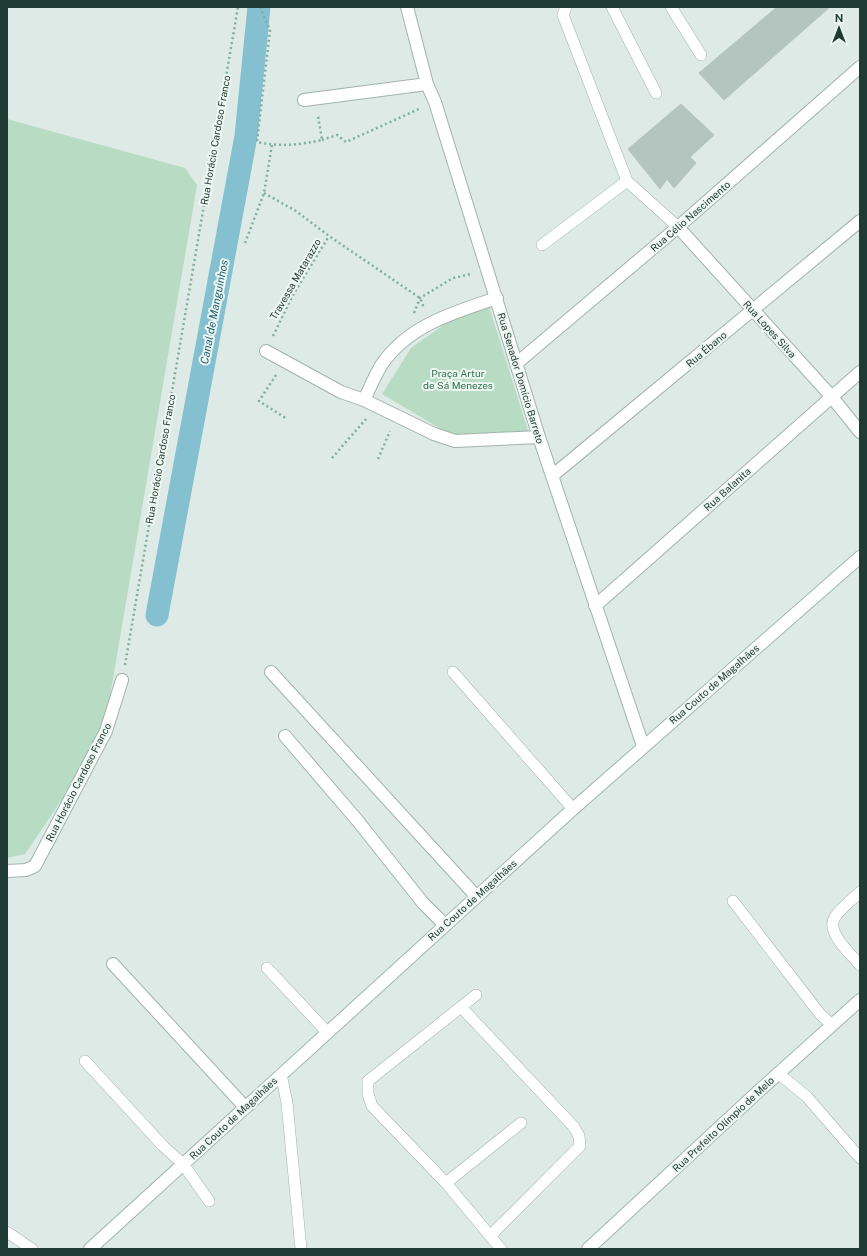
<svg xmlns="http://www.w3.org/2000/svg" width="867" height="1256" font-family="'Public Sans',sans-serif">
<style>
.green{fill:#b7dcc3}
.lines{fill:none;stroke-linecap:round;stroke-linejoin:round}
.canal{stroke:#85c0d1;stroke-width:23}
.building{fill:#b4c5bf;stroke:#b1c4bd}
.service-casing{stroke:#a1b2ad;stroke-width:12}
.minor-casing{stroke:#a1b2ad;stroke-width:14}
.secondary-casing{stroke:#9eb6af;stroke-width:14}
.path{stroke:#7eaea2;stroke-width:2.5;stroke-dasharray:2 3;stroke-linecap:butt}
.service{stroke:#fff;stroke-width:11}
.minor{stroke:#fff;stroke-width:12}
.secondary{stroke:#fff;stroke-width:12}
.labels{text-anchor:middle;stroke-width:4;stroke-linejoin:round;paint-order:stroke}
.street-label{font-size:10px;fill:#203a34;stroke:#eff7f3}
.park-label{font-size:10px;fill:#2a714a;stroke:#eff7f3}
.water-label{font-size:11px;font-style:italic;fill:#1a6176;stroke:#eff7f3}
</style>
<rect width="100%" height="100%" fill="#deeae6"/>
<!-- green -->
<path class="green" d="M 7,119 L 185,168 L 197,185 L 108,708 L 95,751 L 25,854 L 7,858 Z
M 489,306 L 529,434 L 456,438 L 382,394 L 411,348 L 445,324 Z"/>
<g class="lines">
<!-- canal -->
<path class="canal" d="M 157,615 L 246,136 L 259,7"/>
</g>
<!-- building -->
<path class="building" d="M 777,7 L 830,7 L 724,100 L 699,73 Z
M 681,104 L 714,135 L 690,157 L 696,163 L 674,188 L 667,179 L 660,189 L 628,149 Z"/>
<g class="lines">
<!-- service casing -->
<g class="service-casing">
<path id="service" d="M 566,7 L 563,15 L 627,181 L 678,227
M 612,7 L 656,93
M 671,7 L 701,55
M 542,245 L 627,181
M 453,672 L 573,809
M 860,892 C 852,900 841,908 835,917 C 825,932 851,954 860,965
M 733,901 L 820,1014 L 831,1024
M 267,968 L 327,1032
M 476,995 L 368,1081 L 368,1094 L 372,1106 L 446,1183 L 501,1249
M 461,1007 L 574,1127 L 579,1136 L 580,1146 L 490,1236
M 85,1061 L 163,1146 L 183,1164 L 209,1201
M 778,1073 L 807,1097 L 860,1158
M 281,1074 L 287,1103 L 301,1249
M 446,1183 L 521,1123
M 7,1232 L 32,1249"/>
</g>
<!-- minor casing -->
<g class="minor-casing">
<path id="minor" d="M 407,7 L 427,84 L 435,102 L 539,437 L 643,746
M 304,100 L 427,84
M 678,227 L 831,396 L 860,432
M 497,298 C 455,312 409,325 382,364 C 375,375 370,388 364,400 L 434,434 L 455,441 L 539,437
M 266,351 L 341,392 L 364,400
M 517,363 L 678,227 L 860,67
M 552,476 L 860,221
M 595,606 L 860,372
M 271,672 L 476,896
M 285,736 L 357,820 L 423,903 L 445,925
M 7,871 L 26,870 L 35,866 L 106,731 L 122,680
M 113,964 L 245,1107"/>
</g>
<!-- secondary casing -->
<g class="secondary-casing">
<path id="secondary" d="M 90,1249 L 573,809 L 860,557
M 588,1249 L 761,1089 L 860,1000"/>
</g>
<!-- path -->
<path class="path" d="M 260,7 L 270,30 L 257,142 C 280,147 299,145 322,140 L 318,116
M 322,140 L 337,135 L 346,142 L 419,109
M 264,193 L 296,211 L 329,236 L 420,298 L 424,308
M 245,243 L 264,193 L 272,145
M 414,313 L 420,298 L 453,278 L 471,274
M 273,336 L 293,295 L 329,236
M 276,375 L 259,401 L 287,419
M 332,458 L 366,419
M 378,459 L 390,431
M 125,665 L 238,7"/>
<!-- service -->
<use href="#service" class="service"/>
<!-- minor -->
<use href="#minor" class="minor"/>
<!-- secondary -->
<use href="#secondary" class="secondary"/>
</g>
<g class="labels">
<!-- street labels -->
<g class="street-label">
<text transform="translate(215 140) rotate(-80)" y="4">Rua Horácio Cardoso Franco</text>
<text transform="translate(690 216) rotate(-41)" y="4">Rua Célio Nascimento</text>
<text transform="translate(295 279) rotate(-60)" y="4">Travessa Matarazzo</text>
<text transform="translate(770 329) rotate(48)" y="4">Rua Lopes Silva</text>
<text transform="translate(706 349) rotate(-40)" y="4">Rua Ébano</text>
<text transform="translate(521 378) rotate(73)" y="4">Rua Senador Domício Barreto</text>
<text transform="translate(160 459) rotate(-80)" y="4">Rua Horácio Cardoso Franco</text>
<text transform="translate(727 489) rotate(-42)" y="4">Rua Balanita</text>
<text transform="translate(714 684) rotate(-41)" y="4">Rua Couto de Magalhães</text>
<text transform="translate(78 782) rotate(-63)" y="4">Rua Horácio Cardoso Franco</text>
<text transform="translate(472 900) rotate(-42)" y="4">Rua Couto de Magalhães</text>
<text transform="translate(233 1118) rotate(-43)" y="4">Rua Couto de Magalhães</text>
<text transform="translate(723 1124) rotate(-43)" y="4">Rua Prefeito Olímpio de Melo</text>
</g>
<!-- park labels -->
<g class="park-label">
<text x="458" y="377">Praça Artur<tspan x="458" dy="12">de Sá Menezes</tspan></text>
</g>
<!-- water labels -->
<g class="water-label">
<text transform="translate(214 312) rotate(-79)" y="4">Canal de Manguinhos</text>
</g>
</g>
<!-- border -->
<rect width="867" height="1256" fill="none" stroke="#203a34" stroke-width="16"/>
<!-- north arrow -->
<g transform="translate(839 28)" stroke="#eff7f3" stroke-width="3" paint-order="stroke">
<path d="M0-3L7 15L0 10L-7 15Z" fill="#203a34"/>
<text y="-6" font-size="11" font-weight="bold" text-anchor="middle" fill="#203a34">N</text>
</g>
</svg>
